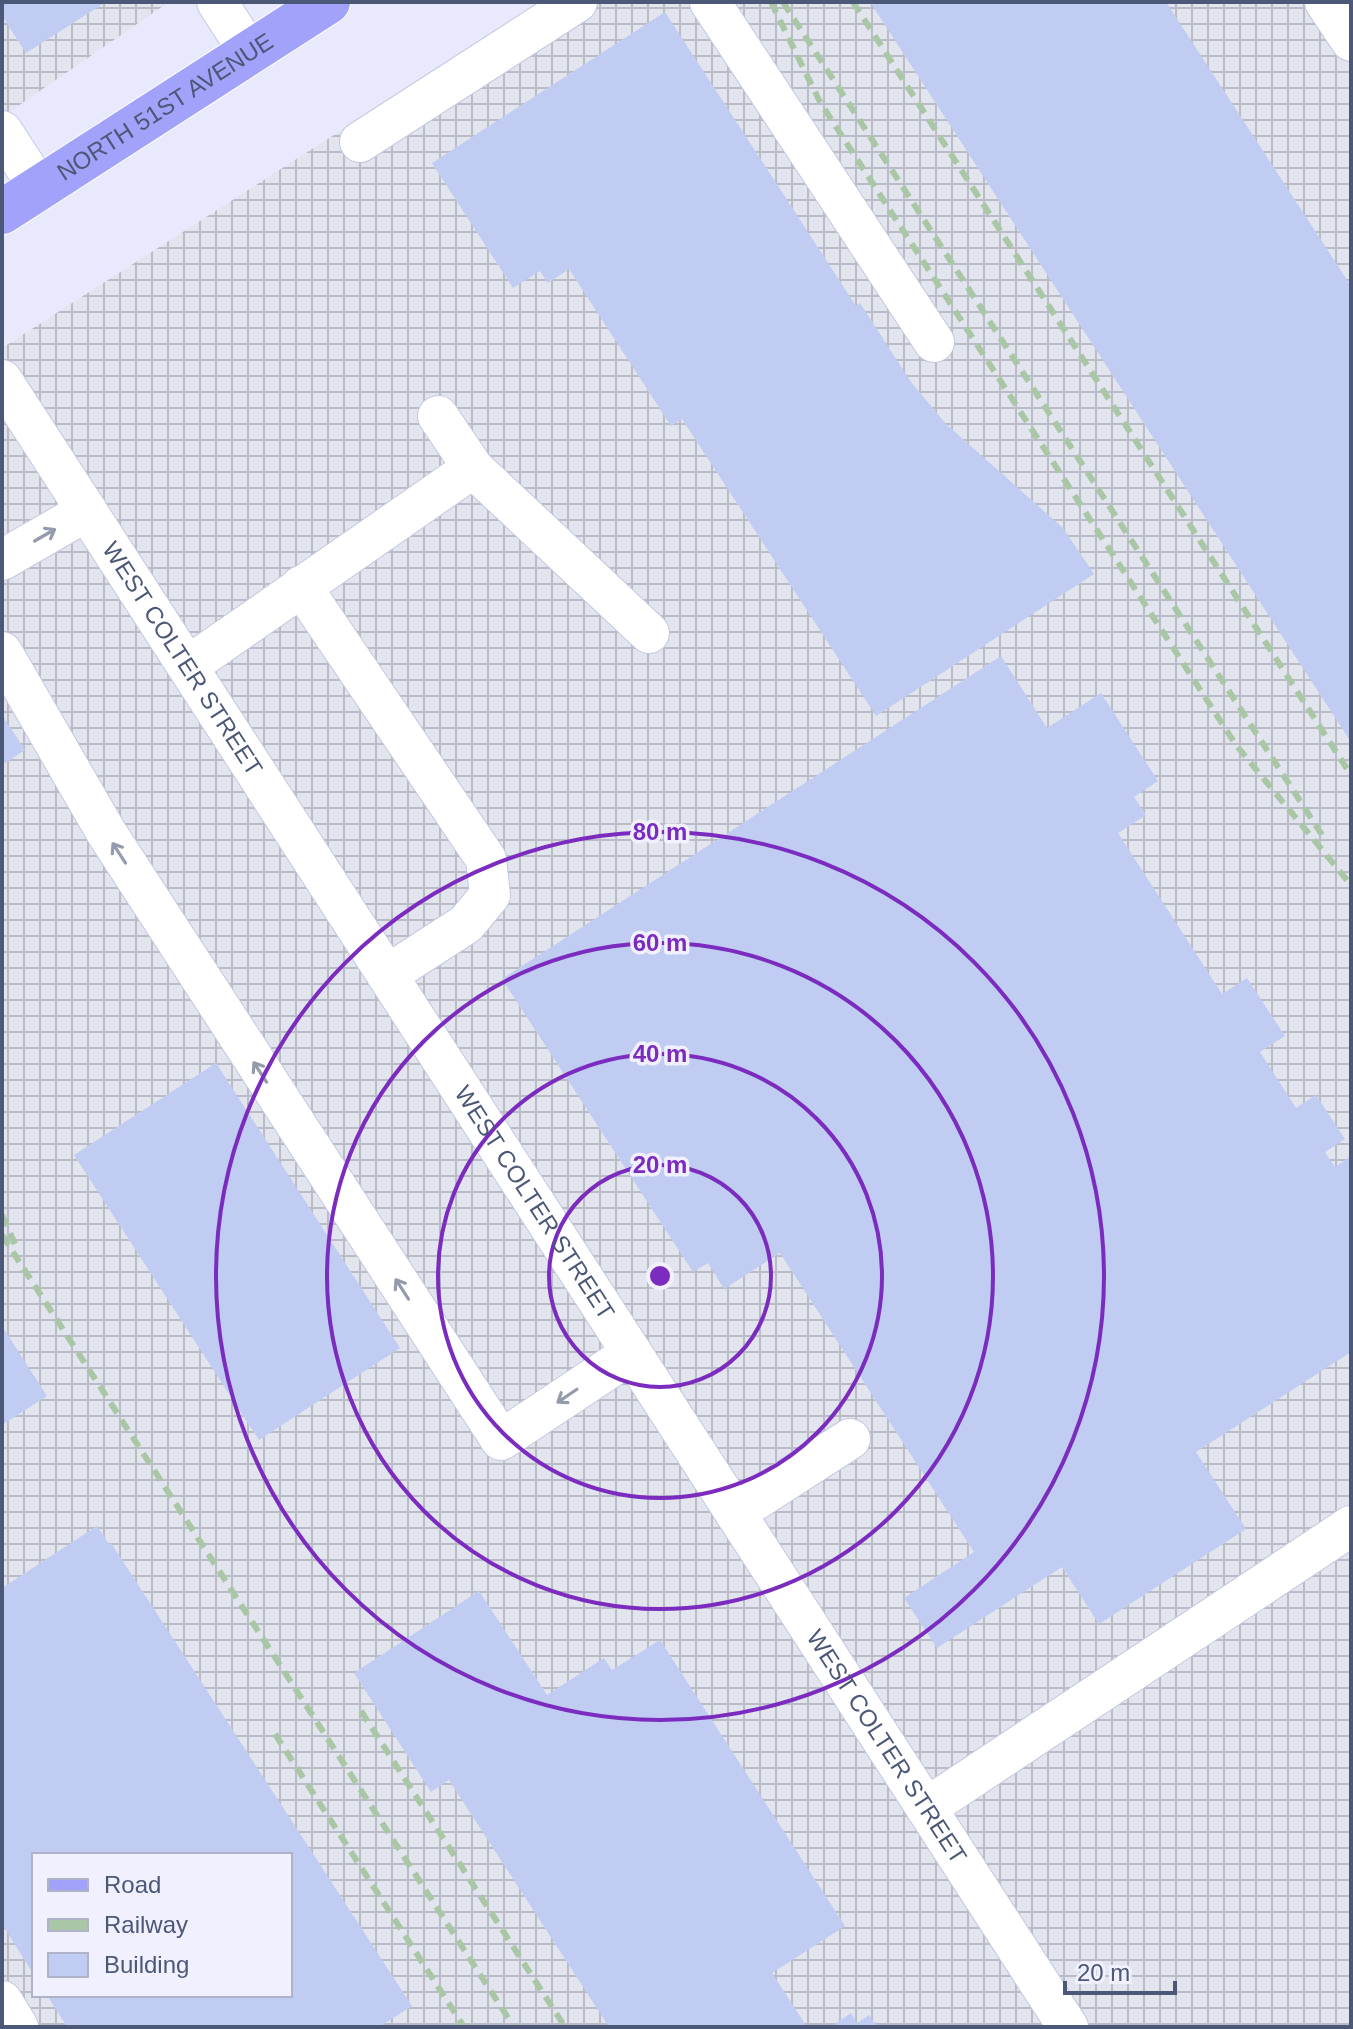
<svg xmlns="http://www.w3.org/2000/svg" width="1353" height="2029" font-family="Helvetica,sans-serif">
<style>
.industrial{fill:url(#industrial-grid);fill-rule:evenodd}
.building{fill:#c0ccf2}
.lines{fill:none;stroke-linecap:round;stroke-linejoin:round}
.minor-casing{stroke:#c4c8e2;stroke-width:42}
.major-casing{stroke:#fff;stroke-width:46}
.minor{stroke:#fff;stroke-width:40}
.major{stroke:#a3a2fa;stroke-width:44}
.rail{stroke:#a9c7a6;stroke-width:6;stroke-dasharray:12 8;stroke-linecap:butt}
.oneway{stroke:#949bad}
.ring{fill:none;stroke:#7b2cbf;stroke-width:4}
.labels{text-anchor:middle;stroke-width:7;stroke-linejoin:round;paint-order:stroke}
.street-label{font-size:24px;fill:#4c5877;stroke:#f0f0ff}
.centre{fill:#7b2cbf;stroke:#f0f0ff;stroke-width:4}
.ring-label{font-size:24px;text-anchor:middle;font-weight:bold;fill:#7b2cbf;stroke:#f0f0ff;stroke-width:7;stroke-linejoin:round;paint-order:stroke}
</style>
<defs>
<pattern id="industrial-grid" width="8" height="8" patternUnits="userSpaceOnUse" patternTransform="scale(2)"><rect width="8" height="8" fill="#e2e4ee"/><path d="M0 4h8M4 0v8" fill="none" stroke="#b9bcc6"/></pattern>
</defs>
<rect width="100%" height="100%" fill="#e9e9fd"/>
<!-- industrial -->
<path class="industrial" d="M 2,2 L 169,2 L 2,117 Z
M 541,2 L 1351,2 L 1351,2027 L 2,2027 L 2,348 ZM 34,1855 L 290,1855 L 290,1995 L 34,1995 Z"/>
<!-- building -->
<path class="building" d="M 2,2 L 106,2 L 26,53 L 2,16 Z
M 870,2 L 1166,2 L 1351,286 L 1351,742 Z
M 665,12 L 856,306 L 860,303 L 911,382 L 946,424 L 1063,528 L 1094,574 L 876,716 L 682,419 L 671,426 L 569,269 L 548,283 L 540,271 L 513,288 L 432,163 Z
M 1001,656 L 1047,728 L 1101,693 L 1158,781 L 1134,797 L 1146,815 L 1118,833 L 1222,994 L 1247,978 L 1285,1036 L 1260,1052 L 1296,1108 L 1316,1095 L 1345,1139 L 1325,1152 L 1335,1167 L 1351,1156 L 1351,1352 L 1196,1452 L 1246,1529 L 1099,1624 L 1062,1567 L 937,1648 L 904,1598 L 974,1552 L 780,1253 L 724,1289 L 708,1263 L 693,1272 L 502,979 Z
M 2,715 L 25,750 L 2,765 Z
M 216,1063 L 400,1348 L 259,1440 L 74,1155 Z
M 2,1326 L 47,1396 L 2,1425 Z
M 97,1526 L 109,1544 L 111,1543 L 412,2006 L 379,2027 L 67,2027 L 47,1995 L 290,1995 L 290,1855 L 34,1855 L 34,1975 L 2,1924 L 2,1588 Z
M 479,1591 L 547,1695 L 604,1658 L 612,1670 L 660,1640 L 845,1926 L 772,1973 L 807,2027 L 609,2027 L 449,1780 L 431,1792 L 354,1673 Z
M 851,2013 L 857,2023 L 869,2015 L 877,2027 L 837,2027 L 835,2024 Z"/>
<g class="lines">
<!-- minor casing -->
<g class="minor-casing">
<g id="minor">
<path d="M 217,2 L 249,52"/>
<path d="M 710,2 L 934,342"/>
<path d="M 1325,2 L 1351,41"/>
<path d="M 2,131 L 39,188"/>
<path d="M 360,142 L 577,2"/>
<path id="s1" d="M 2,380 L 1068,2027"/>
<path d="M 473,468 L 649,633"/>
<path d="M 2,560 L 87,511"/>
<path d="M 301,586 L 486,859 L 490,895 L 466,924 L 387,975"/>
<path d="M 2,652 L 106,832 L 501,1440 L 632,1353"/>
<path d="M 188,666 L 473,468 L 438,416"/>
<path d="M 735,1513 L 850,1439"/>
<path d="M 926,1808 L 1351,1526"/>
<path d="M 2,2001 L 18,2027"/>
</g>
</g>
<!-- major casing -->
<g class="major-casing">
<g id="major">
<path id="s2" d="M 2,212 L 328,2"/>
</g>
</g>
<!-- minor -->
<use href="#minor" class="minor"/>
<!-- major -->
<use href="#major" class="major"/>
<!-- rail -->
<path class="rail" d="M 771,2 L 820,102 L 1236,745 L 1351,885
M 783,2 L 1324,838
M 853,2 L 1351,775
M 2,1215 L 15,1244
M 2,1235 L 514,2027
M 361,1711 L 565,2027
M 275,1734 L 464,2027"/>
</g>
<!-- one-way arrows -->
<defs><path id="oneway-shaft" d="M-6 0H5M1.5-3L5.5 0L1.5 3" fill="none" stroke-width="1.6" stroke-linecap="round" stroke-linejoin="round" transform="scale(2)"/></defs>
<g class="oneway">
<use href="#oneway-shaft" transform="translate(45 535) rotate(-30)"/>
<use href="#oneway-shaft" transform="translate(119 853) rotate(-123)"/>
<use href="#oneway-shaft" transform="translate(260 1072) rotate(-123)"/>
<use href="#oneway-shaft" transform="translate(402 1289) rotate(-123)"/>
<use href="#oneway-shaft" transform="translate(567 1396) rotate(146)"/>
</g>
<!-- distance rings -->
<g class="ring">
<circle cx="660" cy="1276" r="111"/>
<circle cx="660" cy="1276" r="222"/>
<circle cx="660" cy="1276" r="333"/>
<circle cx="660" cy="1276" r="444"/>
</g>
<g class="labels">
<!-- street labels -->
<g class="street-label">
<text dy="8" stroke="none"><textPath href="#s2" startOffset="194">NORTH 51ST AVENUE</textPath></text>
<text dy="8" stroke="none"><textPath href="#s1" startOffset="332">WEST COLTER STREET</textPath></text>
<text dy="8" stroke="none"><textPath href="#s1" startOffset="980">WEST COLTER STREET</textPath></text>
<text dy="8" stroke="none"><textPath href="#s1" startOffset="1628">WEST COLTER STREET</textPath></text>
</g>
</g>
<circle cx="660" cy="1276" r="12" class="centre"/>
<g class="ring-label">
<text x="660" y="840">80 m</text>
<text x="660" y="951">60 m</text>
<text x="660" y="1062">40 m</text>
<text x="660" y="1173">20 m</text>
</g>
<!-- border -->
<rect width="1353" height="2029" fill="none" stroke="#4c5877" stroke-width="8"/>
<!-- legend -->
<rect x="32" y="1853" width="260" height="144" fill="#f0f0ff" stroke="#aeb3c9" stroke-width="2"/>
<rect x="48" y="1879" width="40" height="12" fill="#a3a2fa" stroke="#aeb3c9" stroke-width="2"/>
<text x="104" y="1893" font-size="24" fill="#4c5877">Road</text>
<rect x="48" y="1919" width="40" height="12" fill="#a9c7a6" stroke="#aeb3c9" stroke-width="2"/>
<text x="104" y="1933" font-size="24" fill="#4c5877">Railway</text>
<rect x="48" y="1953" width="40" height="24" fill="#c0ccf2" stroke="#aeb3c9" stroke-width="2"/>
<text x="104" y="1973" font-size="24" fill="#4c5877">Building</text>
<!-- scale -->
<path d="M1065 1981v12h110v-12" fill="none" stroke="#4c5877" stroke-width="4"/>
<text x="1077" y="1981" font-size="24" fill="#4c5877" stroke="#f0f0ff" stroke-width="6" paint-order="stroke">20 m</text>
</svg>
